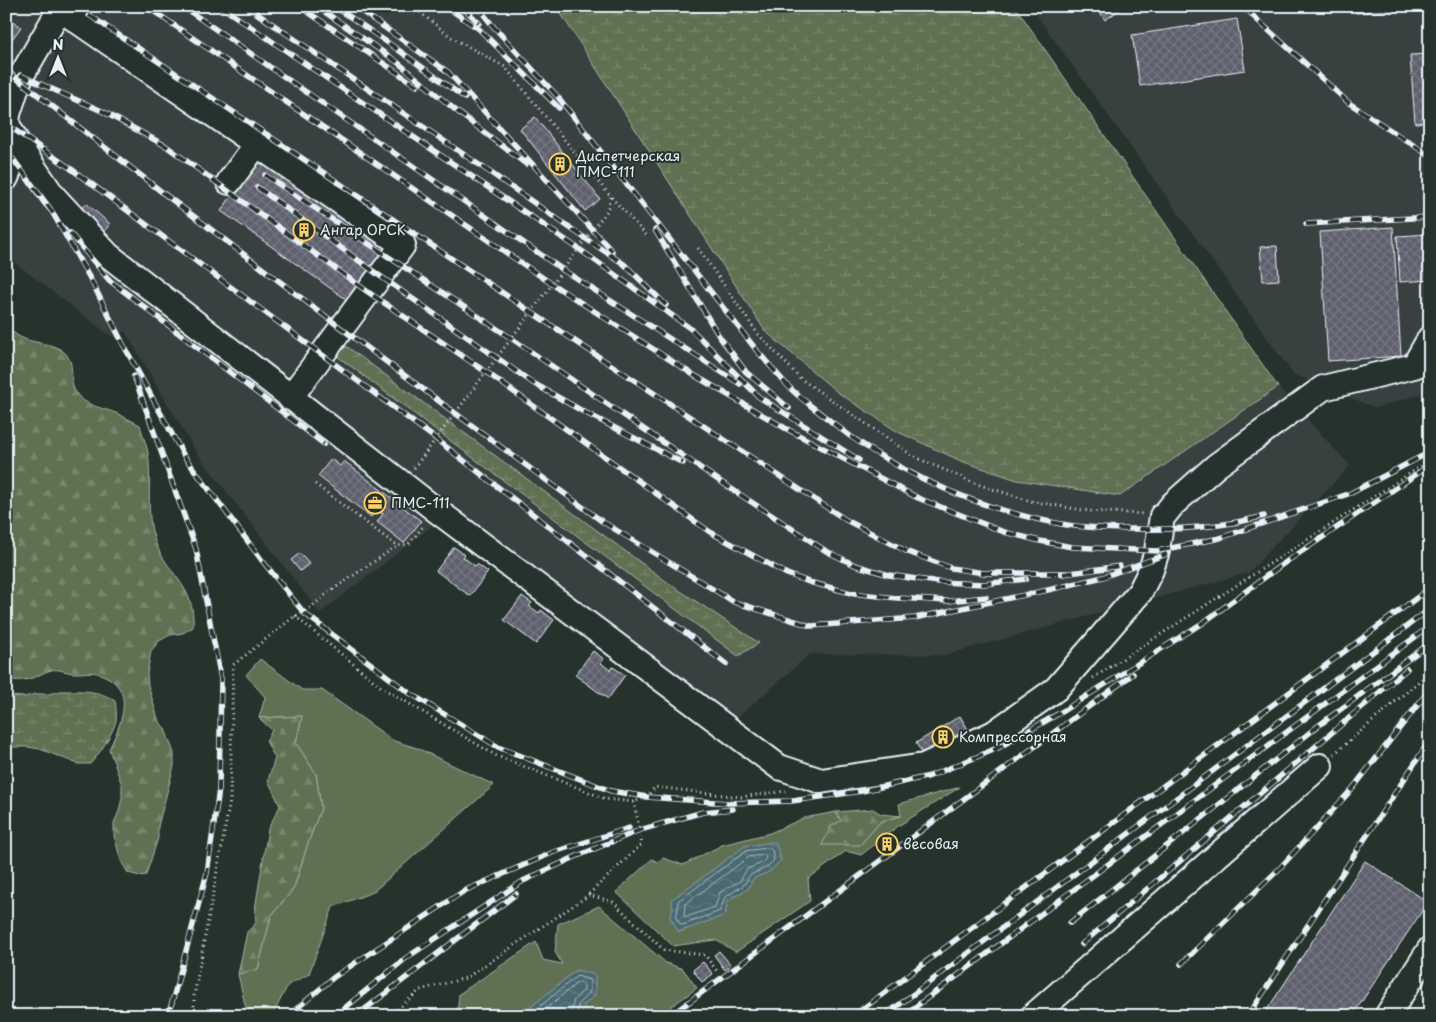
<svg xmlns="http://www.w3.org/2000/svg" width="1436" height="1022" font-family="'Playpen Sans',sans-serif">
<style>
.built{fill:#374040}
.grass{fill:#617153;stroke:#a4b1a6}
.forest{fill:url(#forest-firs);stroke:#a4b1a6}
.wetland{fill:url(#wetland-marsh);stroke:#a4b1a6}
.water{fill:url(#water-waves);stroke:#899ea6}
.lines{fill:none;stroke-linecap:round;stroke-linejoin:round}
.shore{stroke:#a9bac2;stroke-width:1}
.building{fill:url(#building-cross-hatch);stroke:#e8f1f8}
.minor-casing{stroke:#e8f1f8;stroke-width:28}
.path{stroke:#e8f1f8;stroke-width:3;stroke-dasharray:1 4;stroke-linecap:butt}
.minor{stroke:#26332d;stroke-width:24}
.rail-casing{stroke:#e8f1f8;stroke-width:5.5}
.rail{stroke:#26332d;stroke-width:4;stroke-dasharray:11;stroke-linecap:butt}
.labels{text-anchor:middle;stroke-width:4;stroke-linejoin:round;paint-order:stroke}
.poi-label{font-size:14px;fill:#e8f1f8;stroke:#26332d;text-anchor:start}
</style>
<defs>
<pattern id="forest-firs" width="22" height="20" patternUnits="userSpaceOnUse" patternTransform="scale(1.25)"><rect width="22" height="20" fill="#617153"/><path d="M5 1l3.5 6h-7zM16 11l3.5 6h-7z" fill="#78866c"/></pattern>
<pattern id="wetland-marsh" width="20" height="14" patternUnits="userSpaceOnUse" patternTransform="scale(1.25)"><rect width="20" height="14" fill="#617153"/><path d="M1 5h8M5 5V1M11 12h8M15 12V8" fill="none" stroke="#78866c"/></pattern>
<pattern id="water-waves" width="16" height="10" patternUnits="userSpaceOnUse" patternTransform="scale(1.25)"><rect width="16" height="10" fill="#4a6770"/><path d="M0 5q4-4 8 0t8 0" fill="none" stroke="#647d85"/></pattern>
<pattern id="building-cross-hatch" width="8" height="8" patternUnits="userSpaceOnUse" patternTransform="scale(1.25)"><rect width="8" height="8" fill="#5f606d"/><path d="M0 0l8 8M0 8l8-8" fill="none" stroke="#767783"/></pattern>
</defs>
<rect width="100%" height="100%" fill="#26332d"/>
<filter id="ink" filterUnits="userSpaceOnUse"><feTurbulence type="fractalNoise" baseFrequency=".02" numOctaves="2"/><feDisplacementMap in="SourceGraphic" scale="10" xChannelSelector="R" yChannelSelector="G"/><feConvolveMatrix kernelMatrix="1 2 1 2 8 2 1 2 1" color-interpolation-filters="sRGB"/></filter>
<g filter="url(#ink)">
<!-- built -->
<path class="built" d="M 6,6 L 556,6 L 765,331 L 837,392 L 898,432 L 961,461 L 1017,480 L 1120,496 L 1278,387 L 1350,466 L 1248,573 L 944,655 L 810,654 L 728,726 L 450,512 L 320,613 L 196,452 L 125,331 L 112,337 L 6,256 Z
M 1030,6 L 1430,6 L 1430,391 L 1376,408 L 1293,374 Z"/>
<!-- grass -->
<path class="grass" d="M 260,659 L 302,690 L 322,690 L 394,741 L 417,748 L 494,785 L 373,892 L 333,907 L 309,974 L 288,985 L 272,1016 L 259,1016 L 246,1009 L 238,974 L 258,969 L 271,916 L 294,888 L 308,843 L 321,808 L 316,774 L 296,743 L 302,716 L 259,718 L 265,697 L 246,675 Z
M 960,787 L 898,826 L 861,855 L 846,851 L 808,879 L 810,901 L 736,952 L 716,940 L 673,946 L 616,892 L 652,859 L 657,862 L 663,858 L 683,865 L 722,845 L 770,833 L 804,818 L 836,812 L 841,821 L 860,845 L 881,821 L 901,816 L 899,804 Z
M 599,906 L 666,963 L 683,969 L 697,988 L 658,1016 L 457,1016 L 459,994 L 536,942 L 543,960 L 562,964 L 555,952 L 558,924 Z"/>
<!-- forest -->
<path class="forest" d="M 6,324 C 10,329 14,334 20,337 C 34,344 52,342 64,352 C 76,363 69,377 74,389 C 81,405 100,407 116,413 C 124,417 132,421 140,425 C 143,437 149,450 149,462 C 151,487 146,514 154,538 C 165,574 196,584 193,627 L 183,633 L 170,635 L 159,641 L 151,651 L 147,674 L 148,685 L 158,719 L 165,729 L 174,753 L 174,766 L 158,826 L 158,838 L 146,875 L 140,876 L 128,873 L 121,861 L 114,836 L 114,823 L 119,811 L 122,798 L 122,785 L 109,749 C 121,724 138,688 100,674 C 93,671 85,673 77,673 C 69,674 59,668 51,670 C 43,672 37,677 29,679 C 23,681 13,680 6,680 Z
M 302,716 L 296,743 L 316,774 L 321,808 L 308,843 L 294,888 L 271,916 L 258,969 L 238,974 L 247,932 L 256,923 L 255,909 L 268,829 L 280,806 L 268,780 L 275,758 L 266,741 L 272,730 L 259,718 Z
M 873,809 L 881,814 L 901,816 L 881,821 L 860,845 L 822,845 L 831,826 L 841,821 L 836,812 Z"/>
<!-- wetland -->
<path class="wetland" d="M 556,6 L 1015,6 L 1278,387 L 1120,496 L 1017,480 L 961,461 L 898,432 L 837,392 L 765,331 Z
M 346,346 L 670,584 L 759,643 L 738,656 L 337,356 Z
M 60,691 C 81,691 98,689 115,701 C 116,707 117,714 116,721 C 113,733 99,755 90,764 L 78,764 L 40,749 L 28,747 L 6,747 L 6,696 L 24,697 L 36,694 L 49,694 Z"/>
<!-- water -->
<path class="water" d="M 775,842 L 781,860 L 769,872 L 754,878 L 748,889 L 728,900 L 725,915 L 679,932 L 670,917 L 673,908 L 671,900 L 745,846 Z
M 576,970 L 595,975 L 595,995 L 584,1005 L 581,1016 L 520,1016 Z"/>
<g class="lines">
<!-- shore -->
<path class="shore" d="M 769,848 L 772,850 L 774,860 L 766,868 L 750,875 L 744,885 L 725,897 L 720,911 L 683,925 L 680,924 L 676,917 L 678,909 L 678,901 L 746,851 Z
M 764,855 L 766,858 L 762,863 L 747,869 L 740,881 L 720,892 L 715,907 L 686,917 L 684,916 L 685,904 L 749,857 Z
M 528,1016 L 577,976 L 590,980 L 590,992 L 579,1003 L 576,1016
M 537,1016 L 577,983 L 582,983 L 584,985 L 584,990 L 574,1000 L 570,1016"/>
</g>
<!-- building -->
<path class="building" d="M 1096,6 L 1125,6 L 1105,20 Z
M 1355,6 L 1430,6 L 1430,8 L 1356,13 Z
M 6,16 L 21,27 L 6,47 Z
M 1237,19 L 1245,70 L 1140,86 L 1132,35 Z
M 1430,54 L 1430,122 L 1415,123 L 1410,55 Z
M 535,117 L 600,199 L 585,211 L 520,129 Z
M 258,158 L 388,249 L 350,302 L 221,211 Z
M 86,203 L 110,224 L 100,237 L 75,216 Z
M 1393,227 L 1401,356 L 1328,361 L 1320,232 Z
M 1430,234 L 1430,280 L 1400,282 L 1397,236 Z
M 1277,246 L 1279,280 L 1263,281 L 1260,247 Z
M 331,459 L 340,466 L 344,461 L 421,521 L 404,543 L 377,522 L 383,514 L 377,510 L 371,517 L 318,476 Z
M 454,547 L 465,555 L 463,557 L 475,566 L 477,564 L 488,572 L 470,596 L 436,571 Z
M 300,553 L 309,564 L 300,571 L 291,560 Z
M 522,596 L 532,603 L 529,606 L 539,613 L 541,610 L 554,620 L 536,644 L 504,620 Z
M 593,651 L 604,659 L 601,663 L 610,670 L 613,667 L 625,675 L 608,699 L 575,675 Z
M 960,716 L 969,731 L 925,758 L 916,743 Z
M 890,837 L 894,843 L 883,851 L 879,846 Z
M 1365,861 L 1428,902 L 1352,1016 L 1263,1016 Z
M 719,951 L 731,965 L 725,970 L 714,955 Z
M 703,962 L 713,974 L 702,982 L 693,970 Z"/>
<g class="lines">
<!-- minor casing -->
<g class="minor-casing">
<path id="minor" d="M 63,6 L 60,9 L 403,245 L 290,398
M 19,146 L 7,124 L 8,114 L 19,80 L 60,9 L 56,6
M 6,178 L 19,146 L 53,196 L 108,255 L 436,510 L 779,767 L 821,781 L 924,766 L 994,733 L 1056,689 L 1140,592 L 1151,570 L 1157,551 L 1162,516 L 1165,514 L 1173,504 L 1216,466 L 1323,388 L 1414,366 L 1430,338
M 229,182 L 256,145
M 1033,1016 L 1320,766
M 1387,1016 L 1430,949"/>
</g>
<!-- path -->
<path class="path" d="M 412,6 L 451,37 L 505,67 L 611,197 L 646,235
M 698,248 L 758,334 L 801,379 L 913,456 L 974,483 L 1030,501 L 1088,511 L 1144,514
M 414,468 L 607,211 L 611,197
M 315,484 L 397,546
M 295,616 L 381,687 L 495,755 L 606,799 L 634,802 L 647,797 L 655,787 L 740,797 L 786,791
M 1093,678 L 1423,465 L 1430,445
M 1334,754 L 1430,672
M 589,894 L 642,844 L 634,802
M 194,1016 L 194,996 L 230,801 L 233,665 L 295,616 L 304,613 L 329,592 L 397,546 L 409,544 L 424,525
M 390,1016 L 420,990 L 466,978 L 589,895 L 613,902 L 664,950 L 705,955 L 717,971"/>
<!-- minor -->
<use href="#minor" class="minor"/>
<!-- rail casing -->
<g class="rail-casing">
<path id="rail" d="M 146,6 L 552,284 L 692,374 L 785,428 L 918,498 L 1004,532 L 1040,541 L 1072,547 L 1157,551 L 1220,538 L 1351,493 L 1430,452
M 182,6 L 563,270 L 740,384
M 220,6 L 579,249 L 691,329 L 759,397 L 859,460
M 246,6 L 491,173 L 586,239 L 624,264 L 666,305
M 299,6 L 417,86
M 316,6 L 396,61 L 459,113 L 526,164
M 334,6 L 397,49 L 465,98
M 354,6 L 448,72 L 612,251
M 445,6 L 479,29 L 559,108
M 462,6 L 479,23
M 477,6 L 493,26 L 558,97 L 758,352 C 769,364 779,377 791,389 C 797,395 804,400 811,406 C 824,416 837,426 850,436 C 913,480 986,511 1061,524 C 1086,528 1111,529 1137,529 C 1179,530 1223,527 1264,516
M 1245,6 L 1254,17 L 1349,103 L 1430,156
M 89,15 L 531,312 L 846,520 L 908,552 L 951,568 L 984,573 L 1070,573
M 6,70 L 167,196 L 341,328 L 455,413 L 603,522 L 734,602 L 811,626 L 915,618 L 1048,590 L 1103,577 L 1167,554
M 20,75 L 102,111 L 166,146 L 368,292 L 486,372 L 710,532 L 787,574 L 809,582 L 851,593 L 897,598 L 948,601 L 986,597
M 6,124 L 70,168 L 436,439 L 726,664
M 6,153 L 13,159 L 51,210 L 92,282 L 123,344 L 184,456 L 261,559 L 304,613 L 408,692 L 498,747 L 611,791 L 647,797 L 728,803 L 792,801 L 862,791 L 930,776 L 996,749 L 1058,714 L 1204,622
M 265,175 L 511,338 L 721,482 L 826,551 L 855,565 L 889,575 L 938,582 L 984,584 L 1026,579
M 257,187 L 380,276 L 533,383 L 584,412 L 683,463
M 1306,224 L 1430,217
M 655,230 L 719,336 L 746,372 L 789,408
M 70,233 L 109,280 L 324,444
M 134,376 L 196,549 L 221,679 L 219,789 L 207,873 L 171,1006 L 166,1016
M 1063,574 L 1120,566
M 1200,625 L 1280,566 L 1430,465
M 1070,923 L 1318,726 L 1430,643
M 1082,944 L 1407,669
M 1181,964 L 1278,870 L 1353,788 L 1430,689
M 288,1016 L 334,977 L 464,891 L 554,852 L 629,828
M 335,1016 L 406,958 L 523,881 L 575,857 L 640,830 L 703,812 L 733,809
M 356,1016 L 516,894
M 670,1016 L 1133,674
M 853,1016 L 1430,588
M 884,1016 L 1430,609
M 903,1016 L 1430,626
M 1248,1016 L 1430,740"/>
</g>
<!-- rail -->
<use href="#rail" class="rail"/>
</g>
</g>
<!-- icons -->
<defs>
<g id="building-ring" transform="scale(1.125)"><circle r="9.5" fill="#26332d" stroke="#ffd166" stroke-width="1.5"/><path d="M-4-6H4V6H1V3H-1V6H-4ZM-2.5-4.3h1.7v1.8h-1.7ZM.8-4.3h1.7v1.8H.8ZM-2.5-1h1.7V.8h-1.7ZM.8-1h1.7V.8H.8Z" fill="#ffd166"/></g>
<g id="office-ring" transform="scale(1.125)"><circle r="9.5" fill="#26332d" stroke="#ffd166" stroke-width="1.5"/><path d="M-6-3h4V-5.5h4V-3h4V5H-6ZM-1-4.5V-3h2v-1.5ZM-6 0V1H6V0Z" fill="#ffd166"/></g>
</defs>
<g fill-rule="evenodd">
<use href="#building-ring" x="560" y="164"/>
<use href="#building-ring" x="304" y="230"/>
<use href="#office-ring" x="375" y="503"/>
<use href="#building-ring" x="943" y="737"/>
<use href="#building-ring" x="887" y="844"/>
</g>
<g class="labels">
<!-- poi labels -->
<g class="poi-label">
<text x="576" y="161">Диспетчерская<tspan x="576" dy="16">ПМС-111</tspan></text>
<text x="320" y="235">Ангар ОРСК</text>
<text x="391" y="508">ПМС-111</text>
<text x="959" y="742">Компрессорная</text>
<text x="903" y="849">весовая</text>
</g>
</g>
<!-- margin -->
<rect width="1436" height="1022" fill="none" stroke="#26332d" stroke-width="25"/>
<rect x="12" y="12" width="1411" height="997" fill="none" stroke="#e8f1f8" stroke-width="2" filter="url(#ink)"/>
<!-- north arrow -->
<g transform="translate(58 58)" stroke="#26332d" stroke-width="4" paint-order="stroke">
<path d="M0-4L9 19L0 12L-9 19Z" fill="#e8f1f8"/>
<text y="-8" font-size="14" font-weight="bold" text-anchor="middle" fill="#e8f1f8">N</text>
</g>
</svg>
